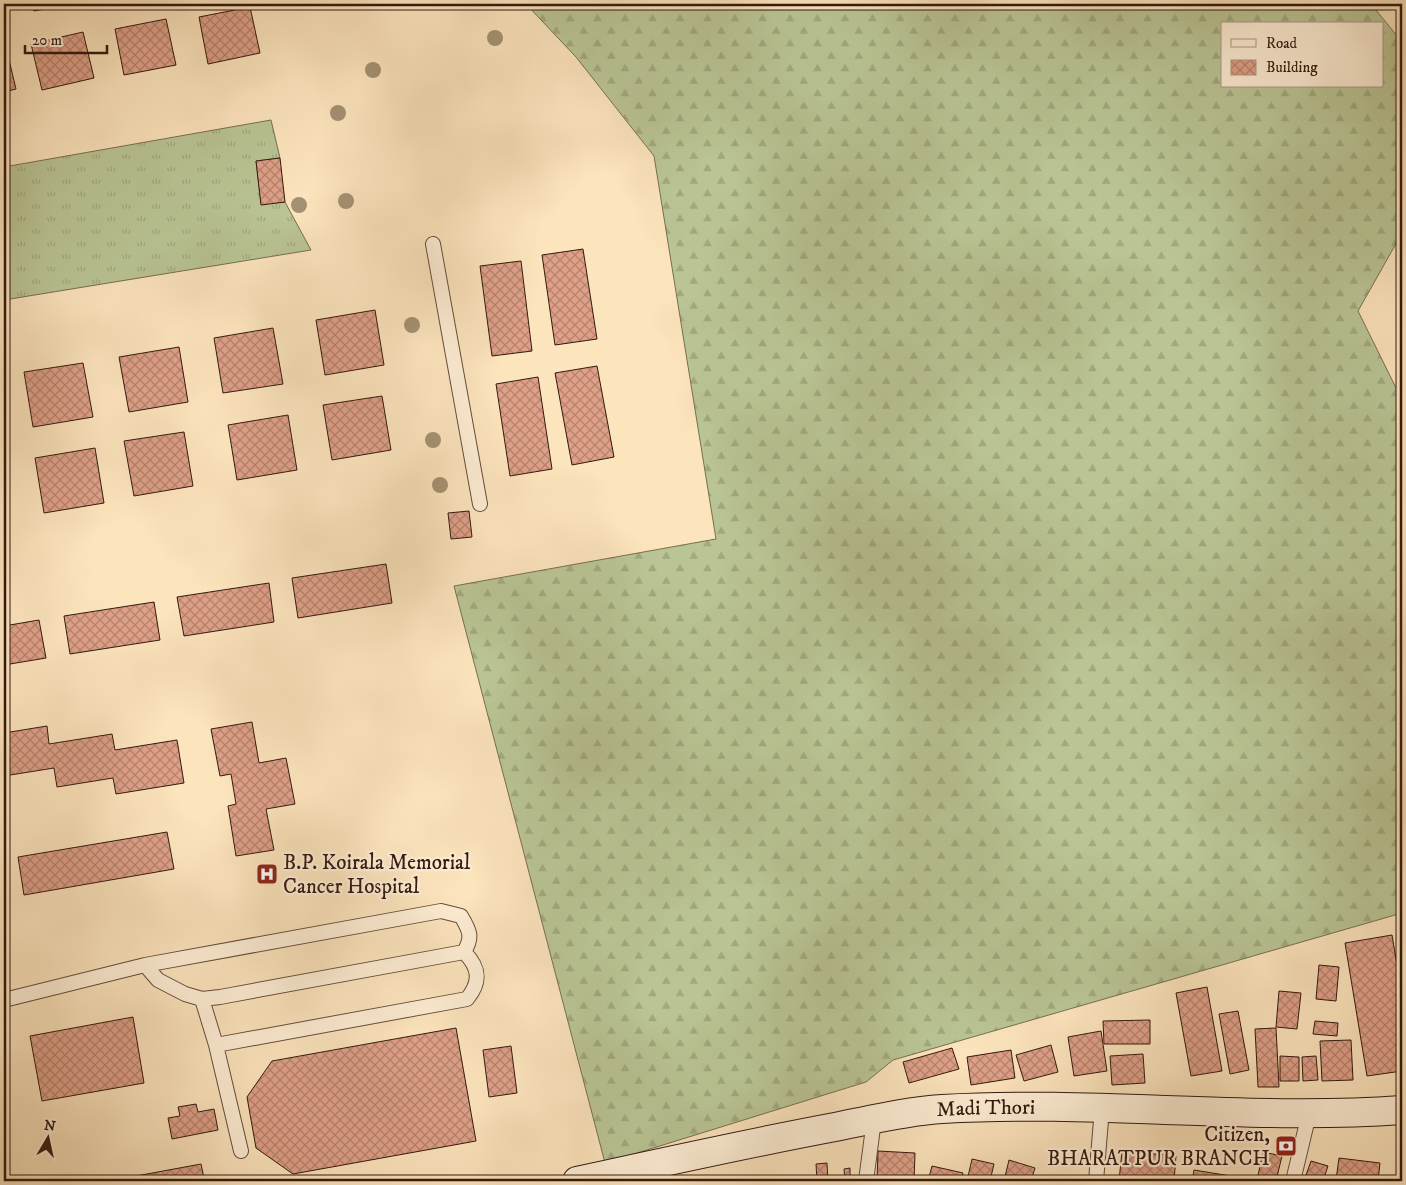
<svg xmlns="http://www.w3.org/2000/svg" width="1406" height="1185" font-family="'IM FELL DW Pica',serif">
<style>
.grass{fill:url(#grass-tufts);stroke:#766f52}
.forest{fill:url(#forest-firs);stroke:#766f52;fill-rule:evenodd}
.building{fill:url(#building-cross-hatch);stroke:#33190f}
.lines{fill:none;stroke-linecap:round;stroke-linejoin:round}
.lane-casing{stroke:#654c3a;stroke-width:16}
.secondary-casing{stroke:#33190f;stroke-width:30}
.lane{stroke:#fdedd4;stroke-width:14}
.secondary{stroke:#fdedd4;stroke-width:28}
.tree{fill:#a49173}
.labels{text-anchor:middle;stroke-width:4.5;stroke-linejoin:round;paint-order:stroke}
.poi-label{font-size:21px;fill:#33190f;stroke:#fdedd4;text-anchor:start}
.street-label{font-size:21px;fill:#33190f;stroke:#fdedd4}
</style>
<defs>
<pattern id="grass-tufts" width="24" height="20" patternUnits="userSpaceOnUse" patternTransform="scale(1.25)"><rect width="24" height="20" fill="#bac595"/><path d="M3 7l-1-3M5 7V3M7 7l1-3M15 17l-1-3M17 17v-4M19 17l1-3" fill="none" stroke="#a0a97f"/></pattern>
<pattern id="forest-firs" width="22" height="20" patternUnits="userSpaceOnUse" patternTransform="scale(1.25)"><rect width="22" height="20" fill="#bac595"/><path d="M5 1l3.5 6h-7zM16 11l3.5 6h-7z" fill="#a0a97f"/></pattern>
<pattern id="building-cross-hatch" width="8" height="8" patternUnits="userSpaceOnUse" patternTransform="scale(1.25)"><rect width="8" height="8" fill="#dfa088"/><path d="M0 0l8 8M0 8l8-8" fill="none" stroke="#b5826e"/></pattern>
</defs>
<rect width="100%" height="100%" fill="#fce4bd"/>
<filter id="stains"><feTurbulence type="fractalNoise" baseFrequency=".004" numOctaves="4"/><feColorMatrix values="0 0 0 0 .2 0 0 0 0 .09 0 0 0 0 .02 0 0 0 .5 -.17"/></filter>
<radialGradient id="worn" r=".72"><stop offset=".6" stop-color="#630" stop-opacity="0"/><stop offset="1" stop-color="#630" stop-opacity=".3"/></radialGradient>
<!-- grass -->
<path class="grass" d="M 271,120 L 280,158 L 256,161 L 261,204 L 285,202 L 311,250 L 4,300 L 4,167 Z"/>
<!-- forest -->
<path class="forest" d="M 526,4 L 1371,4 L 1402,42 L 1402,233 L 1358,311 L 1402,400 L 1402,913 L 893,1060 L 866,1082 L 605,1163 L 454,586 L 716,539 L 654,156 L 576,57 ZM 1222,24 L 1382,24 L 1382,86 L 1222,86 Z"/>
<!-- building -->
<path class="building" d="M 32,4 L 72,4 L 34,11 Z
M 250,7 L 260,53 L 208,64 L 199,17 Z
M 166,19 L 176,65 L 124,75 L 115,29 Z
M 83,32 L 94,78 L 42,90 L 31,44 Z
M 4,43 L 5,43 L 16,89 L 4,92 Z
M 280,158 L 285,202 L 261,205 L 256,161 Z
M 583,249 L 597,339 L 555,345 L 542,255 Z
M 521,261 L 532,351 L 492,356 L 480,266 Z
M 375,310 L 384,365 L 325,375 L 316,320 Z
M 273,328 L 283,384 L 223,393 L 214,338 Z
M 179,347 L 188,402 L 129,412 L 119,357 Z
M 83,363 L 93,417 L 33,427 L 24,372 Z
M 597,366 L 614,457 L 572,465 L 555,373 Z
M 538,377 L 552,469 L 510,476 L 496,384 Z
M 382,396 L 391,450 L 332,460 L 323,405 Z
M 288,415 L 297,470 L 237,480 L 228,425 Z
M 184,432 L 193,486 L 134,496 L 124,441 Z
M 95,448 L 104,503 L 44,513 L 35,458 Z
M 469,511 L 472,537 L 451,539 L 448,513 Z
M 386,564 L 392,603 L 298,618 L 292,578 Z
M 269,583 L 274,622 L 184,636 L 177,597 Z
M 154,602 L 160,640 L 70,654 L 64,616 Z
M 39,620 L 46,658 L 4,665 L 4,626 Z
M 252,722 L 259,763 L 286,758 L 295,804 L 266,809 L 274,850 L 236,856 L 228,806 L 236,804 L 231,774 L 220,776 L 211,729 Z
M 47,726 L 49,744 L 112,734 L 115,750 L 177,740 L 184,783 L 116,794 L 113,778 L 57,787 L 54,768 L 4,776 L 4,733 Z
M 167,832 L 174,869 L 24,895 L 18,857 Z
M 1392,935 L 1402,995 L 1402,1071 L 1367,1076 L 1345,943 Z
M 1319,965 L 1339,967 L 1336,1001 L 1316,999 Z
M 1207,987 L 1222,1071 L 1191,1076 L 1176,993 Z
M 1279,991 L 1301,993 L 1297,1029 L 1276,1027 Z
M 1238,1011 L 1249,1070 L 1230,1074 L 1219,1014 Z
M 133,1017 L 144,1083 L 42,1101 L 30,1036 Z
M 1150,1020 L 1150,1044 L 1104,1044 L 1103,1021 Z
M 1315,1021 L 1338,1023 L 1337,1036 L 1313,1034 Z
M 456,1028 L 476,1141 L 293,1174 L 256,1148 L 247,1097 L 272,1061 Z
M 1276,1028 L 1279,1087 L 1258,1087 L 1255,1029 Z
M 1101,1031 L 1107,1071 L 1074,1076 L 1068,1037 Z
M 1351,1040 L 1353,1080 L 1322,1081 L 1320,1041 Z
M 1051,1045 L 1058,1072 L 1024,1081 L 1016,1055 Z
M 511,1046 L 517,1093 L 489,1097 L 483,1050 Z
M 952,1048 L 959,1069 L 909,1083 L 903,1062 Z
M 1011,1050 L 1015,1078 L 971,1085 L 967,1057 Z
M 1143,1054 L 1145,1083 L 1112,1085 L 1110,1056 Z
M 1280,1056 L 1299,1057 L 1299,1081 L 1280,1081 Z
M 1316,1056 L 1318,1080 L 1303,1081 L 1302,1057 Z
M 196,1104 L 198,1112 L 214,1109 L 218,1130 L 172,1139 L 168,1118 L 180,1116 L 178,1107 Z
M 878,1151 L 915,1153 L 914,1181 L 877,1181 Z
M 1122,1151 L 1176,1156 L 1174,1181 L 1119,1181 Z
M 1263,1152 L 1282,1156 L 1276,1181 L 1257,1180 Z
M 1339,1158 L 1380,1163 L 1378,1181 L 1336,1180 Z
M 972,1159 L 994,1164 L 990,1181 L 967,1181 Z
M 1009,1160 L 1035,1168 L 1031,1181 L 1004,1181 Z
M 1311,1161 L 1328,1166 L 1323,1181 L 1304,1181 Z
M 827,1163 L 828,1181 L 817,1181 L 816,1164 Z
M 201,1164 L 204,1178 L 220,1176 L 221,1181 L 109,1181 Z
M 932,1166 L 963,1173 L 961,1181 L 928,1181 Z
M 850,1168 L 850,1181 L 845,1181 L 844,1169 Z
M 1194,1170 L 1237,1177 L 1236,1181 L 1192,1181 Z"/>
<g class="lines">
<!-- lane casing -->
<g class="lane-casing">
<path id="lane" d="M 433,244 L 480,504
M 202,999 L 216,1045 L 241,1151
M 4,1000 L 145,965 L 441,911 L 461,916 C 470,931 473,937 464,952 L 220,997 L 202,999 L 185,994 L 158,980 L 145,965
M 216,1045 L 467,999 C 481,982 480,968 464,952
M 866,1181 L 874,1120
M 1096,1181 L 1102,1108
M 1293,1181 L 1309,1114"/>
</g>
<!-- secondary casing -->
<g class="secondary-casing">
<g id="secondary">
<path id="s1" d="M 577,1181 C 663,1162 749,1143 835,1127 C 870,1120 907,1111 942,1109 C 1096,1100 1249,1121 1402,1110"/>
</g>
</g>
<!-- lane -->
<use href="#lane" class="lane"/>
<!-- secondary -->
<use href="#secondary" class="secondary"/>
</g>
<!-- trees -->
<g class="tree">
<circle cx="495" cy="38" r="8"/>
<circle cx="373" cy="70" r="8"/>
<circle cx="338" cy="113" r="8"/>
<circle cx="346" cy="201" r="8"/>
<circle cx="299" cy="205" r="8"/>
<circle cx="412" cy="325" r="8"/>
<circle cx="433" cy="440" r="8"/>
<circle cx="440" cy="485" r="8"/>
</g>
<!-- icons -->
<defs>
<g id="hospital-square" transform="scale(1.125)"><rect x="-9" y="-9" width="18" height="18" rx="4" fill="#8f2418" stroke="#fdedd4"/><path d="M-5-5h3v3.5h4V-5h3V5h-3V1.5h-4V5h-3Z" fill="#fff"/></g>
<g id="bank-square" transform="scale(1.125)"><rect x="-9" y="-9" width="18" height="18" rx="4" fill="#8f2418" stroke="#fdedd4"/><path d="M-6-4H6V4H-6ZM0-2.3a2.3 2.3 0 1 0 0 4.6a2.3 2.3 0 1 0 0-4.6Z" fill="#fff"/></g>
</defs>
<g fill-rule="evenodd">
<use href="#hospital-square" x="267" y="874"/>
<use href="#bank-square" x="1286" y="1146"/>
</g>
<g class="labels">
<!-- poi labels -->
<g class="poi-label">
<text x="283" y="869">B.P. Koirala Memorial<tspan x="283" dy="24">Cancer Hospital</tspan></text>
<text x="1270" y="1141" text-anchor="end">Citizen,<tspan x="1270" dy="24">BHARATPUR BRANCH</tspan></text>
</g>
<!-- street labels -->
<g class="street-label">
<text dy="7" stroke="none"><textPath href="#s1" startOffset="416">Madi Thori</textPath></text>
</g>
</g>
<!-- margin -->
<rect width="1406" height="1185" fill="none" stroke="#fce4bd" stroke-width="20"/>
<rect x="5" y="5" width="1396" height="1175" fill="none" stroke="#33190f" stroke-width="2.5"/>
<rect x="10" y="10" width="1386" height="1165" fill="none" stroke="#33190f"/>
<!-- legend -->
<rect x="1221" y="22" width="162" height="65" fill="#fdedd4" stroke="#ac9885"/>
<rect x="1231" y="39" width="25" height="8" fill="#fdedd4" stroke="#ac9885"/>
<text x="1266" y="48" font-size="15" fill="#33190f">Road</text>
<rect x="1231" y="60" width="25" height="15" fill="url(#building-cross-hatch)" stroke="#ac9885"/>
<text x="1266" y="72" font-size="15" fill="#33190f">Building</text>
<!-- north arrow -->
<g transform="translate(48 1138) rotate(9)" stroke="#fdedd4" stroke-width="4" paint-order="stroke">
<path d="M0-4L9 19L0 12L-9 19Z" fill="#33190f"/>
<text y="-8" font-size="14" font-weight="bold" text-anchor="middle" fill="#33190f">N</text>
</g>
<!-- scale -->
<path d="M25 45v8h82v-8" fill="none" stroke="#33190f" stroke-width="2.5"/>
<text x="32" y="45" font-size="15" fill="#33190f" stroke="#fdedd4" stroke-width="4" paint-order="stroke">20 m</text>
<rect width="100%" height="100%" filter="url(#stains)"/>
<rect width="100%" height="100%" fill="url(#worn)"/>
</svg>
